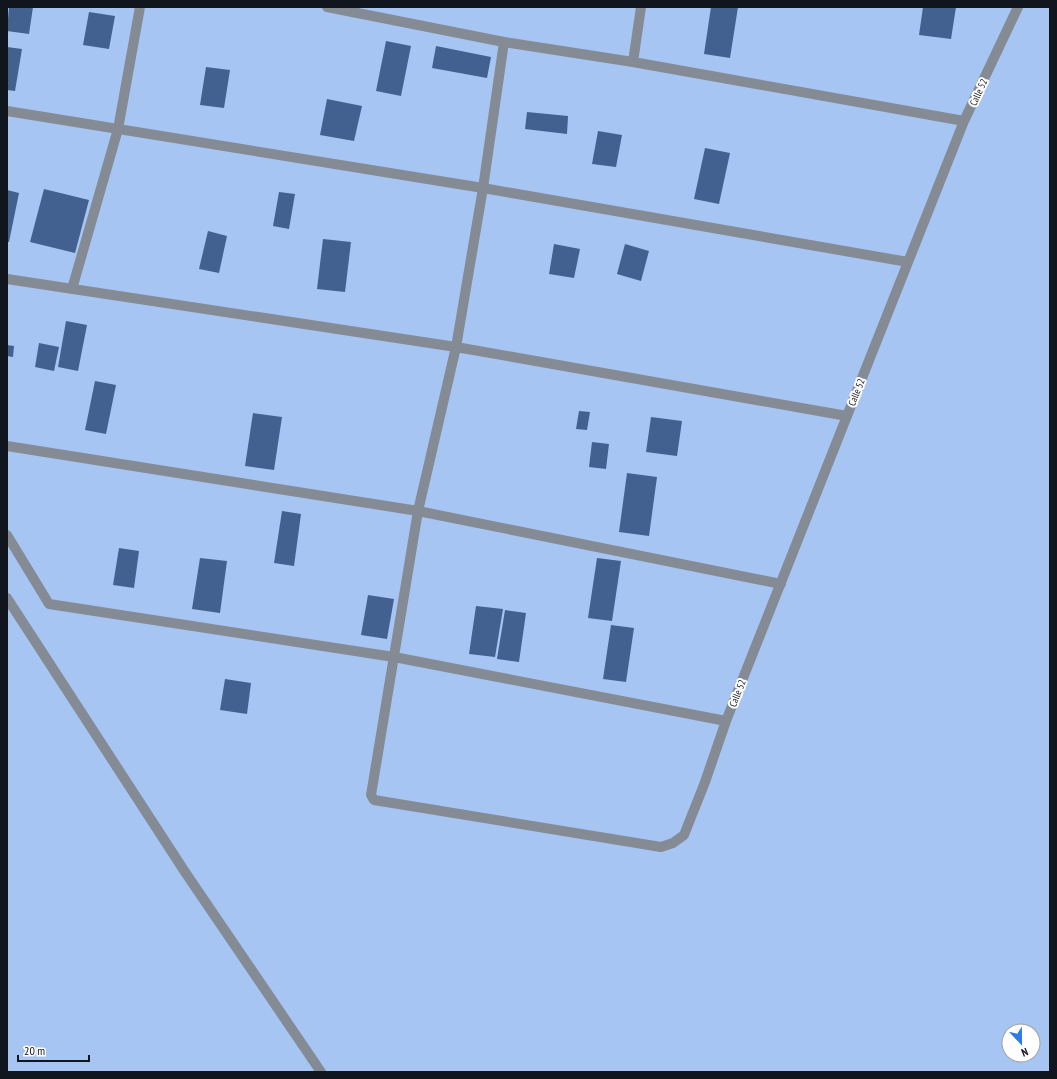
<svg xmlns="http://www.w3.org/2000/svg" width="1057" height="1079" font-family="'PT Sans Narrow',sans-serif">
<style>
.green{fill:#a7c5f2;fill-rule:evenodd}
.building{fill:#426191}
.lines{fill:none;stroke-linecap:round;stroke-linejoin:round}
.minor{stroke:#848b94;stroke-width:10}
.labels{text-anchor:middle;stroke-width:4;stroke-linejoin:round;paint-order:stroke}
.street-label{font-size:10px;fill:#11161e;stroke:#fff}
</style>
<rect width="100%" height="100%" fill="#d8e7ff"/>
<!-- green -->
<path class="green" d="M 7,7 L 1050,7 L 1050,1072 L 7,1072 ZM 1009,1031 L 1033,1031 L 1033,1055 L 1009,1055 Z"/>
<!-- building -->
<path class="building" d="M 9,7 L 33,7 L 29,34 L 7,31 Z
M 711,7 L 738,7 L 730,58 L 704,54 Z
M 923,7 L 956,7 L 951,39 L 919,35 Z
M 89,12 L 115,16 L 109,49 L 83,45 Z
M 386,41 L 411,46 L 401,96 L 376,91 Z
M 436,46 L 491,57 L 487,78 L 432,68 Z
M 7,47 L 22,49 L 15,91 L 7,90 Z
M 206,67 L 230,70 L 224,108 L 200,105 Z
M 327,99 L 362,106 L 354,141 L 320,135 Z
M 527,112 L 568,116 L 567,134 L 525,129 Z
M 598,131 L 622,135 L 616,167 L 592,164 Z
M 705,148 L 730,153 L 719,204 L 694,199 Z
M 44,189 L 89,200 L 75,253 L 30,242 Z
M 7,190 L 19,193 L 9,242 L 7,242 Z
M 279,192 L 295,194 L 289,229 L 273,226 Z
M 208,231 L 227,236 L 219,273 L 199,269 Z
M 323,239 L 351,242 L 345,292 L 317,289 Z
M 554,244 L 580,249 L 574,278 L 549,274 Z
M 625,244 L 649,251 L 641,281 L 617,274 Z
M 66,321 L 87,325 L 78,371 L 58,367 Z
M 39,343 L 59,347 L 54,371 L 35,367 Z
M 7,345 L 14,346 L 13,357 L 7,356 Z
M 95,381 L 116,385 L 106,434 L 85,430 Z
M 579,411 L 590,412 L 587,430 L 576,429 Z
M 253,413 L 282,417 L 274,470 L 245,466 Z
M 651,417 L 682,421 L 677,456 L 646,452 Z
M 592,442 L 609,444 L 606,469 L 589,467 Z
M 627,473 L 657,477 L 649,536 L 619,532 Z
M 282,511 L 301,514 L 294,566 L 274,563 Z
M 119,548 L 139,551 L 134,588 L 113,585 Z
M 200,558 L 227,561 L 220,613 L 192,609 Z
M 597,558 L 621,561 L 612,621 L 588,618 Z
M 368,595 L 394,599 L 387,639 L 361,635 Z
M 476,606 L 503,609 L 495,657 L 469,654 Z
M 505,610 L 526,613 L 519,662 L 497,659 Z
M 611,625 L 634,628 L 626,682 L 603,679 Z
M 225,679 L 251,683 L 247,714 L 220,710 Z"/>
<g class="lines">
<!-- minor -->
<path class="minor" d="M 327,7 L 504,42 L 633,62 L 964,121
M 504,42 L 483,188 L 456,347 L 418,511 L 371,795 L 374,800 L 661,847 L 673,843 L 684,835 L 705,782 L 726,721 L 964,121 L 1018,7
M 633,62 L 641,7
M 7,111 L 483,188 L 908,262
M 7,279 L 456,347 L 847,416
M 72,289 L 118,129 L 140,7
M 7,446 L 418,511 L 781,584
M 7,535 L 49,604 L 394,657 L 726,721
M 7,598 L 185,872 L 321,1072"/>
</g>
<g class="labels">
<!-- street labels -->
<g class="street-label">
<text transform="translate(978 92) rotate(-65)" y="4">Calle 52</text>
<text transform="translate(856 392) rotate(-68)" y="4">Calle 52</text>
<text transform="translate(737 693) rotate(-68)" y="4">Calle 52</text>
</g>
</g>
<!-- border -->
<rect width="1057" height="1079" fill="none" stroke="#11161e" stroke-width="16"/>
<!-- north arrow -->
<g transform="translate(1021 1043) rotate(158)"><circle r="19" fill="#ffffff" stroke="#a0a2a5"/>
<path d="M0-3L7 15L0 10L-7 15Z" fill="#307ae7"/>
<text y="-6" font-size="11" font-weight="bold" text-anchor="middle" fill="#11161e">N</text>
</g>
<!-- scale -->
<path d="M18 1055v6h71v-6" fill="none" stroke="#11161e" stroke-width="2"/>
<text x="24" y="1055" font-size="12" fill="#11161e" stroke="#ffffff" stroke-width="3" paint-order="stroke">20 m</text>
</svg>
